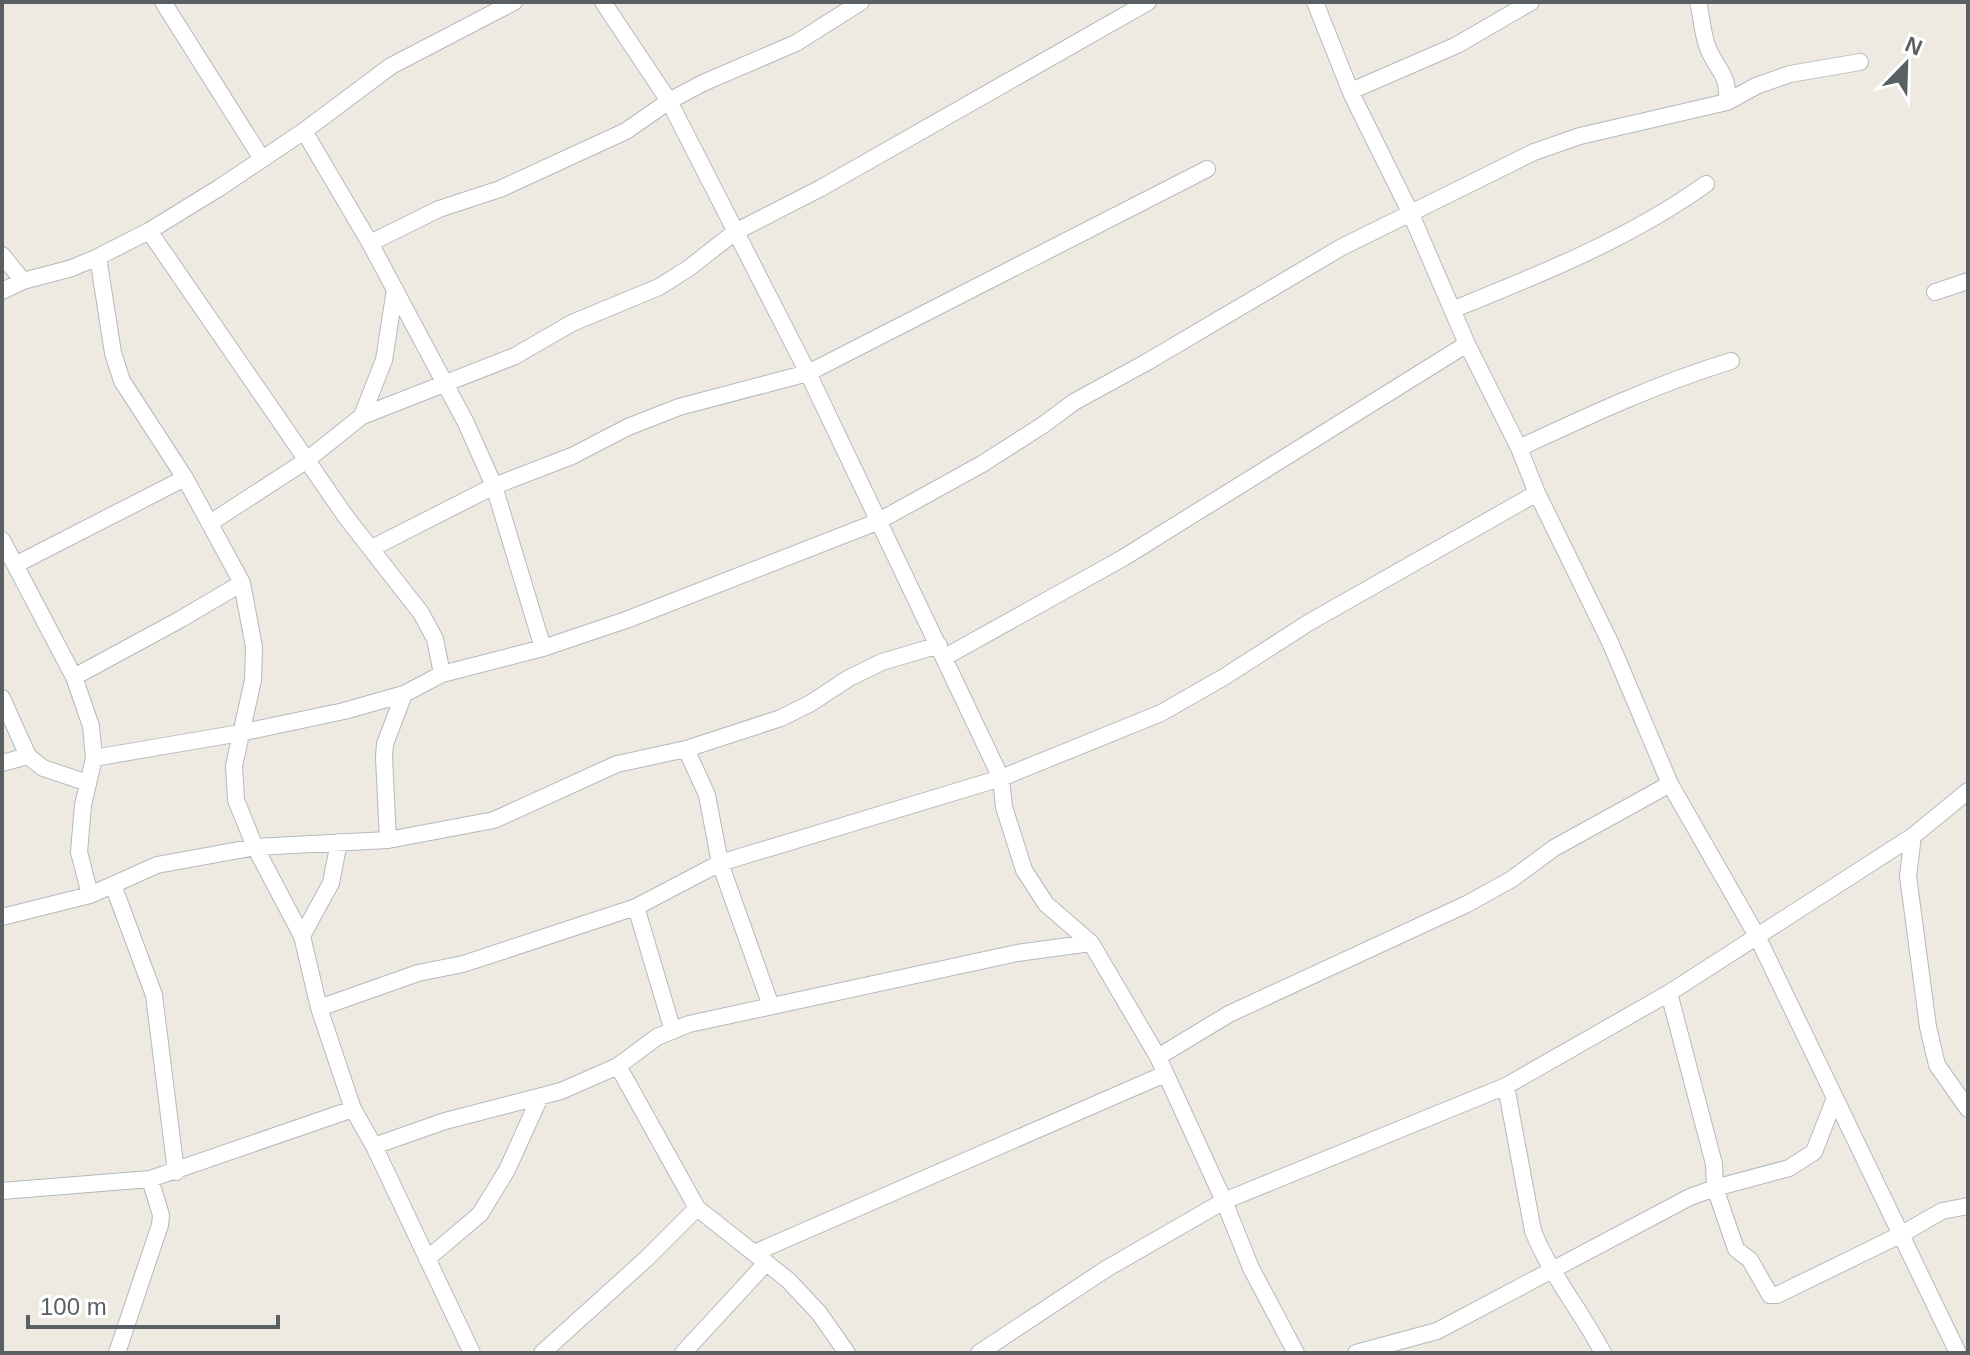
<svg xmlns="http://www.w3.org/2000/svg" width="1970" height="1355" font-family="Arial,sans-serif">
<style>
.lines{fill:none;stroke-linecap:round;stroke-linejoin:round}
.minor-casing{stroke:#b4b9bd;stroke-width:18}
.minor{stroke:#fff;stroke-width:16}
</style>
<rect width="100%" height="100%" fill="#eeeae1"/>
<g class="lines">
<!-- minor casing -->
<g class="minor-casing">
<path id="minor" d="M 163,2 L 262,159
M 603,2 L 669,101 L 808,373 L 1001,778 L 1004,807 L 1024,870 L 1046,904 L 1091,943 L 1158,1057 L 1224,1201 L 1251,1268 L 1296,1353
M 1315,2 L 1352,95 L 1410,212 L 1467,344 L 1519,448 L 1537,493 L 1610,642 L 1670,784 L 1757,936 L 1958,1353
M 1698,2 C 1702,17 1702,34 1708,48 C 1717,71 1729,73 1727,102
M 1351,91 L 1457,45 L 1531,2
M 304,131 L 370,243 L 466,423 L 494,486 L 543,648
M 149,231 L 346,517 L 421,613 L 435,639 L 442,674
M 370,243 L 439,209 L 500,189 L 626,131 L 669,101 L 703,83 L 796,43 L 861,2
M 2,255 L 23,281
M 98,257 L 113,353 L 122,381 L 185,478 L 242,583 L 254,647 L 253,680 L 234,766 L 236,800 L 255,847 L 302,936 L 319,1008 L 353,1109 L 374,1146 L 472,1353
M 2,291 L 23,281 L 72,268 L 98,257 L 149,231 L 219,188 L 304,131 L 391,66 L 514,2
M 1935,292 L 1968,281
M 1454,309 C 1541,274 1629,239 1706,184
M 362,416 L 384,360 L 395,289
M 1519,448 C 1590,415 1656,384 1731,361
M 210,523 L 307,460 L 362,416 L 515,356 L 572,323 L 659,287 L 689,268 L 735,232 L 821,188 L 1148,2
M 2,540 L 74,677 L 91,726 L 94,758 L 83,805 L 79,852 L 90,895
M 372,548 L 494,486 L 572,456 L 628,427 L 679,407 L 808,373 L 1207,169
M 15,565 L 185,478
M 945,657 L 1123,558 L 1467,344
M 74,677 L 181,619 L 242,583
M 2,698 L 28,756 L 43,768 L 88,783
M 686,749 L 707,795 L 720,863 L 771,1006
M 94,758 L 240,733 L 344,711 L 404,694 L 442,674 L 543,648 L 626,620 L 877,522 L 982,464 L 1043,425 L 1074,402 L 1147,362 L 1342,247 L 1534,152 L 1580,136 L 1727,102 L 1756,86 L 1790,74 L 1860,62
M 2,763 L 28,756
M 1913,836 L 1908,876 L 1928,1027 L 1937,1065 L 1968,1109
M 388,840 L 384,757 L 385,744 L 404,694
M 113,885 L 154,995 L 176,1172
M 636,907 L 673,1031
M 2,917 L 90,895 L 157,865 L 255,847 L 388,840 L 494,820 L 617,764 L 686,749 L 781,718 L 811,703 L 849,678 L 882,662 L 939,645
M 302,936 L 331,883 L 339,842
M 319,1008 L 418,973 L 463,964 L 636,907 L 720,863 L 1001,778 L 1161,713 L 1224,677 L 1308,623 L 1537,493
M 1158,1057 L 1229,1014 L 1467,904 L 1512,879 L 1554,848 L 1670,784
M 618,1066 L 697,1208
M 1506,1086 L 1533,1231 C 1550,1274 1582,1312 1603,1353
M 1835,1098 L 1814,1152 L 1789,1168 L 1715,1188 L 1736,1249 L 1750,1260 L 1770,1295 L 1777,1295 L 1902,1234 L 1942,1211 L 1968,1206
M 374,1146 L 445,1121 L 561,1091 L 618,1066 L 657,1037 L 689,1024 L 1017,953 L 1091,943
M 2,1191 L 150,1179 L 353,1109
M 754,1253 L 1165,1074
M 427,1259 L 480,1214 L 507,1170 L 540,1097
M 117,1353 L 160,1225 L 161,1215 L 150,1179
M 542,1353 L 646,1259 L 697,1208 L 788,1280 L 819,1313 L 847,1353
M 683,1353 L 766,1263
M 979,1353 L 1106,1269 L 1224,1201 L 1506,1086 L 1669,993 L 1913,836 L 1968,791
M 1356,1353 L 1437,1331 L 1690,1197 L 1715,1188 L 1714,1164 L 1669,993"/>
</g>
<!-- minor -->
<use href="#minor" class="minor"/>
</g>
<!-- border -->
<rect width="1970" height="1355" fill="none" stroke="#5a5f64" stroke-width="8"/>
<!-- north arrow -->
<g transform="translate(1906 64) rotate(23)" stroke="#ffffff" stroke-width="6" paint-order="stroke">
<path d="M0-6L14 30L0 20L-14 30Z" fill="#5a5f64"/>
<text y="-12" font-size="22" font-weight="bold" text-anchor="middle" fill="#5a5f64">N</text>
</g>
<!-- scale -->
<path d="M28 1315v12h250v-12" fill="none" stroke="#5a5f64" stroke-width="4"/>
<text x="40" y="1315" font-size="24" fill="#5a5f64" stroke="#ffffff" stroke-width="6" paint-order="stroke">100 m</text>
</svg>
